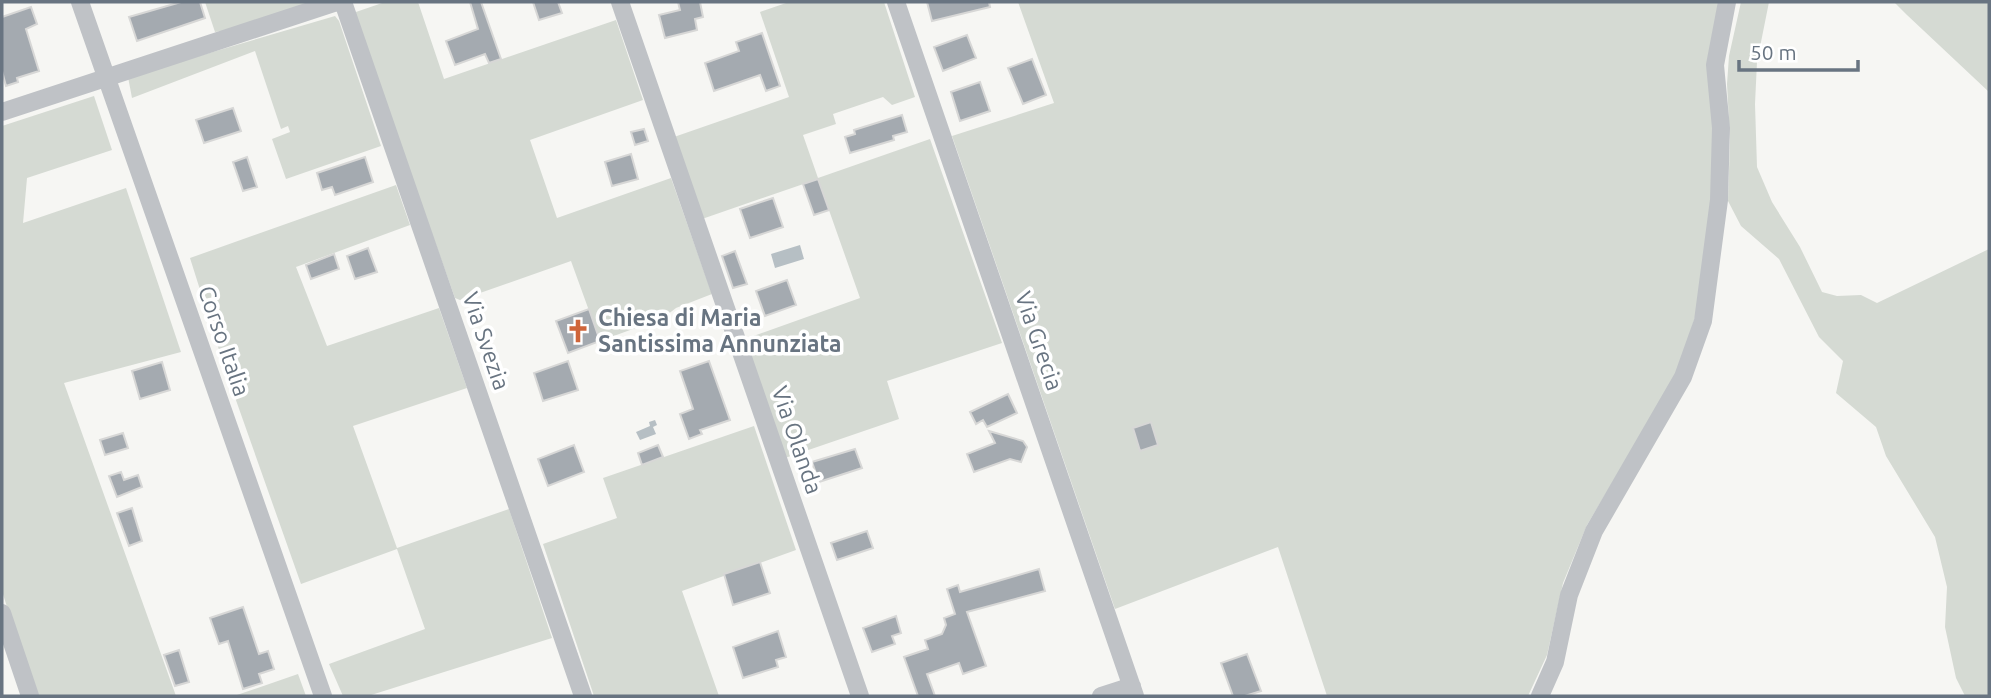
<svg xmlns="http://www.w3.org/2000/svg" width="1991" height="698" font-family="Ubuntu,sans-serif">
<style>
.green{fill:#d5dad3}
.water{fill:#b6bfc4}
.building{fill:#a4aab0;stroke:#d7d7d6;stroke-width:2}
.lines{fill:none;stroke-linecap:round;stroke-linejoin:round}
.minor{stroke:#bfc2c6;stroke-width:18}
.labels{text-anchor:middle;stroke-width:7;stroke-linejoin:round;paint-order:stroke}
.poi-label{font-size:23px;font-weight:bold;fill:#687481;stroke:#fff;text-anchor:start}
.street-label{font-size:23px;fill:#687481;stroke:#fff}
</style>
<rect width="100%" height="100%" fill="#f6f6f3"/>
<!-- green -->
<path class="green" d="M 205,2 L 312,2 L 240,28 L 215,32 Z
M 385,2 L 418,2 L 444,79 L 616,20 L 643,100 L 530,140 L 557,218 L 671,178 L 712,294 L 676,308 L 663,318 L 600,341 L 571,261 L 460,300 L 455,298 L 353,13 Z
M 789,2 L 884,2 L 915,97 L 892,105 L 883,97 L 833,114 L 836,124 L 803,135 L 818,178 L 930,139 L 1002,343 L 887,381 L 899,419 L 785,458 L 745,339 L 860,298 L 818,179 L 702,219 L 674,137 L 789,97 L 760,12 Z
M 1018,2 L 1718,2 L 1711,208 L 1696,314 L 1677,374 L 1587,525 L 1563,583 L 1547,655 L 1528,696 L 1327,696 L 1278,547 L 1115,609 L 952,136 L 1054,103 Z
M 1741,2 L 1769,2 L 1757,62 L 1755,104 L 1757,167 L 1772,202 L 1800,247 L 1822,292 L 1837,296 L 1861,295 L 1877,303 L 1989,249 L 1989,696 L 1965,696 L 1956,678 L 1945,627 L 1947,587 L 1935,537 L 1886,456 L 1876,427 L 1836,393 L 1843,361 L 1819,337 L 1779,259 L 1741,226 L 1728,201 L 1730,140 L 1727,84 L 1729,56 Z
M 1894,2 L 1989,2 L 1989,92 L 1907,15 Z
M 335,16 L 339,21 L 381,146 L 286,179 L 272,139 L 290,132 L 288,126 L 281,129 L 255,51 L 132,98 L 128,77 Z
M 94,96 L 112,150 L 27,178 L 23,223 L 126,188 L 181,352 L 64,383 L 176,696 L 35,696 L 2,591 L 2,126 Z
M 396,185 L 410,225 L 296,267 L 327,346 L 439,308 L 467,388 L 353,426 L 397,548 L 509,509 L 552,638 L 368,696 L 343,696 L 329,664 L 425,629 L 397,549 L 301,584 L 226,372 L 190,258 Z
M 754,426 L 796,550 L 682,591 L 719,696 L 594,696 L 543,544 L 617,518 L 603,478 Z
M 298,674 L 306,696 L 234,696 Z"/>
<!-- water -->
<path class="water" d="M 800,245 L 804,259 L 775,268 L 771,254 Z
M 655,420 L 657,425 L 653,427 L 656,434 L 640,440 L 636,432 L 650,426 L 649,422 Z"/>
<!-- building -->
<path class="building" d="M 181,2 L 200,2 L 205,18 L 137,41 L 129,17 Z
M 470,2 L 481,2 L 501,59 L 489,63 L 485,54 L 455,65 L 446,41 L 478,29 Z
M 533,2 L 558,2 L 562,13 L 539,20 Z
M 678,2 L 700,2 L 703,17 L 695,19 L 697,30 L 665,38 L 659,15 L 680,10 Z
M 927,2 L 989,2 L 990,7 L 932,21 Z
M 31,7 L 37,24 L 26,29 L 39,71 L 17,78 L 18,82 L 6,86 L 2,71 L 2,17 Z
M 762,33 L 780,86 L 766,91 L 760,75 L 714,91 L 705,63 L 739,51 L 736,42 Z
M 967,35 L 976,58 L 943,71 L 934,47 Z
M 1032,59 L 1046,95 L 1023,104 L 1008,68 Z
M 980,82 L 990,111 L 960,121 L 951,92 Z
M 233,108 L 241,131 L 204,143 L 196,120 Z
M 902,115 L 907,132 L 893,136 L 894,140 L 850,153 L 845,137 L 855,134 L 854,130 Z
M 644,129 L 648,141 L 635,145 L 631,132 Z
M 631,154 L 638,179 L 612,186 L 605,162 Z
M 247,157 L 257,187 L 243,191 L 233,162 Z
M 365,157 L 373,182 L 335,195 L 332,187 L 322,190 L 317,173 Z
M 818,179 L 829,210 L 814,215 L 803,184 Z
M 773,198 L 783,227 L 750,238 L 740,209 Z
M 368,248 L 377,272 L 355,279 L 347,256 Z
M 735,251 L 747,284 L 733,288 L 722,256 Z
M 334,254 L 339,269 L 311,279 L 306,265 Z
M 787,280 L 796,305 L 765,316 L 756,291 Z
M 589,309 L 600,341 L 568,353 L 556,321 Z
M 568,361 L 578,390 L 543,401 L 534,373 Z
M 709,361 L 730,420 L 700,430 L 702,434 L 689,439 L 680,414 L 693,409 L 680,371 Z
M 162,362 L 170,390 L 140,399 L 132,371 Z
M 1008,394 L 1017,413 L 987,427 L 983,420 L 976,424 L 970,412 Z
M 1151,422 L 1158,445 L 1140,451 L 1133,428 Z
M 989,431 L 1023,441 L 1027,447 L 1021,462 L 1010,459 L 974,472 L 967,454 L 995,443 Z
M 123,433 L 128,448 L 105,455 L 100,440 Z
M 574,445 L 584,472 L 548,486 L 538,459 Z
M 658,445 L 663,457 L 642,465 L 638,453 Z
M 855,449 L 862,468 L 819,482 L 812,462 Z
M 121,472 L 124,480 L 138,475 L 142,487 L 117,497 L 109,476 Z
M 132,508 L 142,541 L 129,546 L 117,513 Z
M 867,531 L 873,548 L 837,560 L 831,543 Z
M 760,562 L 770,593 L 733,605 L 724,574 Z
M 1039,569 L 1045,591 L 967,612 L 986,666 L 963,674 L 959,663 L 927,674 L 935,696 L 918,696 L 904,657 L 928,649 L 925,640 L 942,634 L 946,625 L 944,618 L 955,614 L 947,589 L 958,585 L 960,592 Z
M 243,607 L 259,654 L 268,651 L 274,669 L 259,674 L 262,683 L 243,689 L 228,641 L 219,644 L 210,618 Z
M 896,616 L 901,633 L 892,636 L 895,644 L 872,652 L 863,628 Z
M 778,631 L 786,657 L 776,660 L 778,667 L 743,678 L 733,647 Z
M 179,650 L 189,682 L 175,686 L 164,655 Z
M 1247,654 L 1261,691 L 1245,696 L 1233,696 L 1221,663 Z"/>
<g class="lines">
<!-- minor -->
<path class="minor" d="M 80,2 L 323,696
M 343,2 L 583,696
M 620,2 L 860,696
M 896,2 L 1135,696
M 2,112 L 337,2
M 2,613 L 30,696
M 1101,696 L 1132,686
M 1540,696 L 1555,662 L 1569,595 L 1594,531 L 1683,377 L 1703,321 L 1719,200 L 1721,128 L 1715,65 L 1727,2"/>
</g>
<!-- icons -->
<defs>
<g id="church-bare" transform="scale(1.89)"><path d="M-1.2-6h2.4v3.5h3.3v2.4h-3.3V6h-2.4V-.1h-3.3v-2.4h3.3Z" fill="#cf653a" stroke="#fff" stroke-width="2.5" paint-order="stroke"/></g>
</defs>
<g fill-rule="evenodd">
<use href="#church-bare" x="578" y="331"/>
</g>
<g class="labels">
<!-- poi labels -->
<g class="poi-label">
<text x="598" y="326">Chiesa di Maria<tspan x="598" dy="26">Santissima Annunziata</tspan></text>
</g>
<!-- street labels -->
<g class="street-label">
<text transform="translate(224 341) rotate(71)" y="8">Corso Italia</text>
<text transform="translate(486 341) rotate(71)" y="8">Via Svezia</text>
<text transform="translate(1039 341) rotate(71)" y="8">Via Grecia</text>
<text transform="translate(797 440) rotate(71)" y="8">Via Olanda</text>
</g>
</g>
<!-- border -->
<rect width="1991" height="698" fill="none" stroke="#687481" stroke-width="7"/>
<!-- scale -->
<path d="M1739 60v10h119v-10" fill="none" stroke="#687481" stroke-width="3.5"/>
<text x="1750" y="60" font-size="21" fill="#687481" stroke="#ffffff" stroke-width="5" paint-order="stroke">50 m</text>
</svg>
